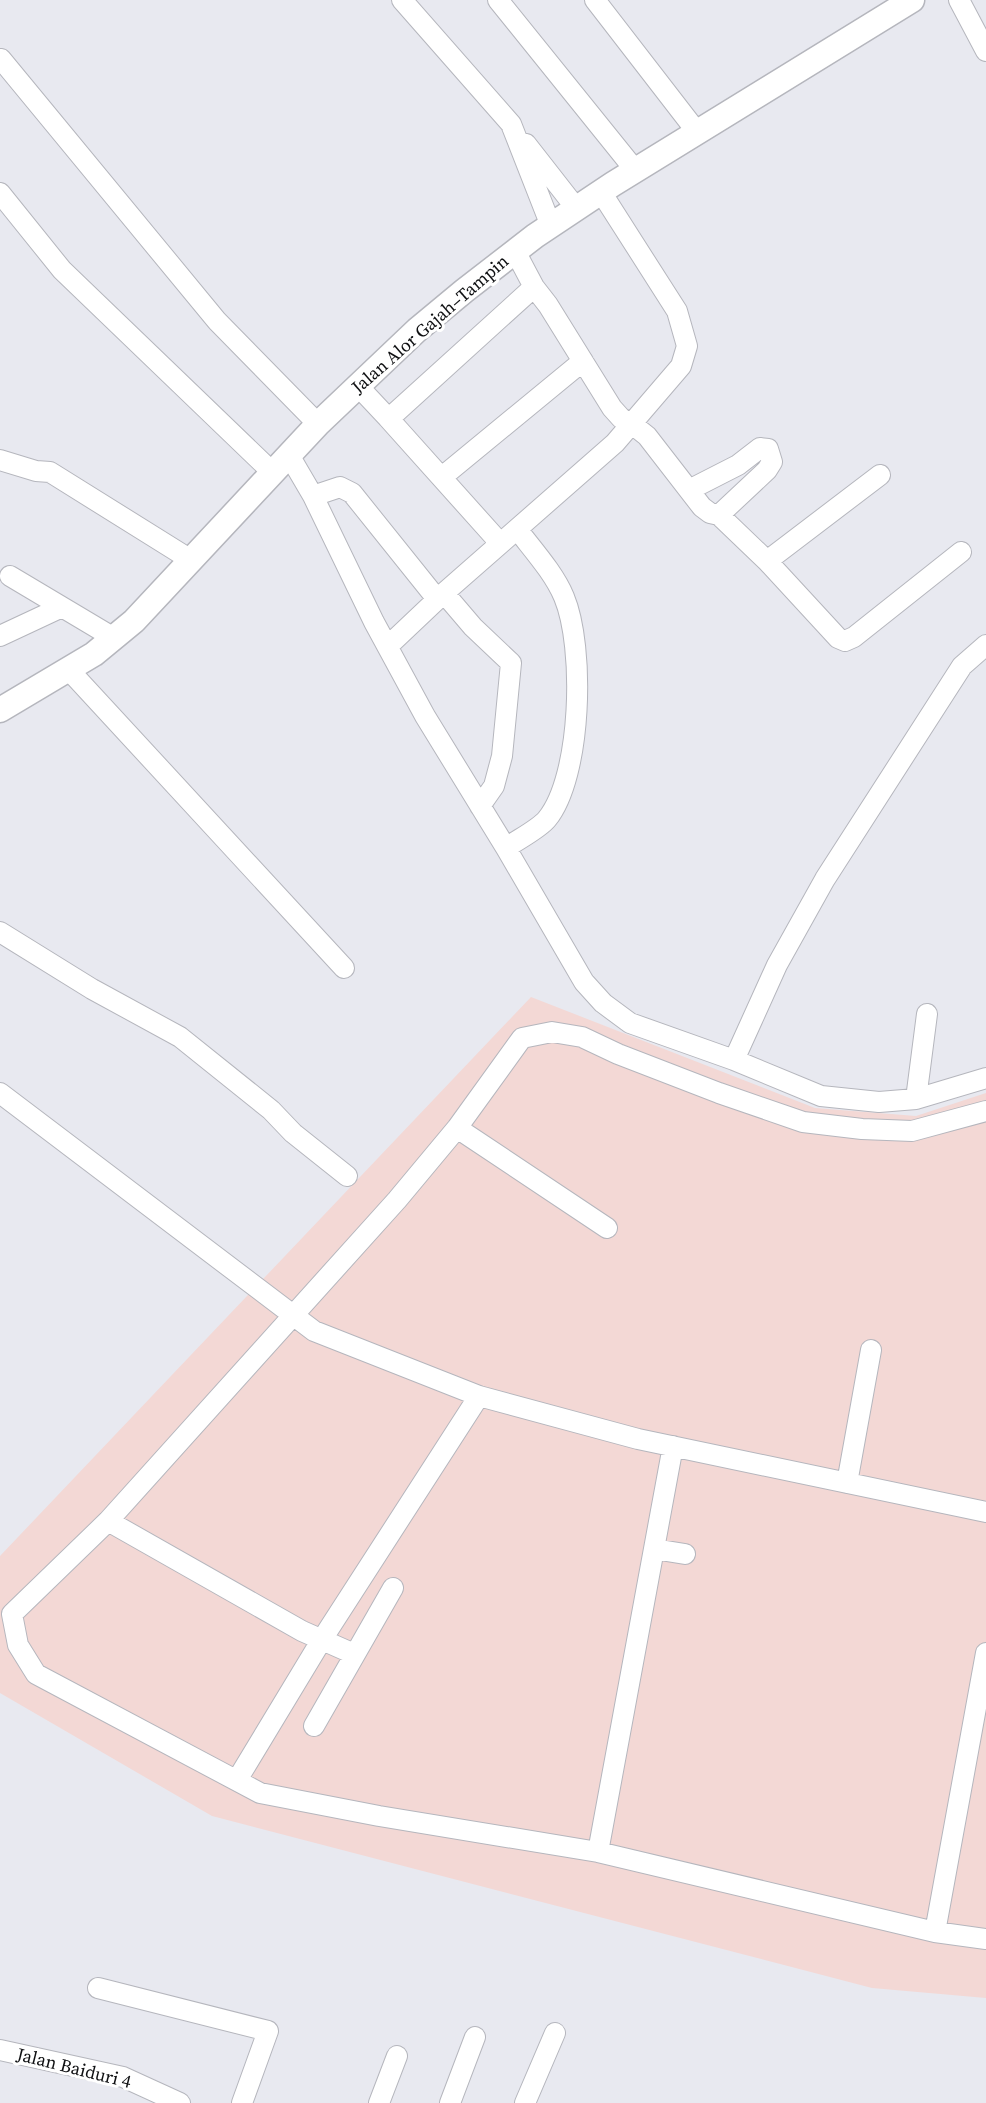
<svg xmlns="http://www.w3.org/2000/svg" width="986" height="2103" font-family="'Source Serif 4',serif">
<style>
.industrial{fill:#f3d8d5}
.lines{fill:none;stroke-linecap:round;stroke-linejoin:round}
.minor-casing{stroke:#b5b6bd;stroke-width:22}
.major-casing{stroke:#b5b6bd;stroke-width:27}
.minor{stroke:#fff;stroke-width:20}
.major{stroke:#fff;stroke-width:24}
.labels{text-anchor:middle;stroke-width:6;stroke-linejoin:round;paint-order:stroke}
.street-label{font-size:18px;fill:#0f1012;stroke:#fff}
</style>
<rect width="100%" height="100%" fill="#e8e9f0"/>
<!-- industrial -->
<path class="industrial" d="M 531,997 L 815,1108 L 916,1116 L 986,1093 L 986,1998 L 872,1988 L 212,1816 L 0,1693 L 0,1556 Z"/>
<g class="lines">
<!-- minor casing -->
<g class="minor-casing">
<path id="minor" d="M 402,0 L 511,124 L 551,226
M 498,0 L 635,170
M 595,0 L 697,132
M 959,0 L 986,51
M 1,59 L 217,321 L 318,424
M 526,144 L 576,208
M 0,193 L 62,270 L 272,472
M 534,287 L 548,305 L 612,408 L 621,418 L 632,424 L 647,436 L 702,507 L 710,513 L 719,515 L 767,561 L 838,638 L 845,641 L 854,637 L 961,552
M 357,385 L 388,418 L 394,414 L 534,287 L 515,251
M 388,418 L 500,543
M 289,455 L 313,496 L 374,622 L 425,716 L 506,848 L 584,982 L 603,1003 L 630,1023 L 734,1060 L 821,1096 L 879,1102 L 916,1099 L 986,1078
M 0,460 L 36,471 L 50,472 L 191,560
M 442,477 L 583,361
M 689,490 L 738,465 L 760,448 L 768,449 L 772,462 L 767,470 L 719,515
M 313,496 L 340,487 L 352,493 L 437,599
M 767,561 L 880,475
M 10,576 L 114,638
M 444,593 L 473,627 L 511,663 L 502,756 L 494,786 L 480,806
M 0,636 L 62,607
M 388,646 L 444,593 L 615,443 L 681,366 L 687,346 L 677,311 L 601,192
M 69,670 L 344,968
M 506,848 C 517,840 539,829 547,819 C 582,776 585,647 564,597 C 554,573 533,550 517,529
M 0,932 L 92,989 L 180,1037 L 271,1110 L 293,1133 L 347,1176
M 734,1060 L 777,965 L 825,879 L 962,666 L 986,645
M 0,1093 L 314,1331 L 479,1396 L 638,1439 L 986,1512
M 916,1099 L 927,1014
M 986,1111 L 912,1131 L 862,1129 L 803,1122 L 719,1093 L 618,1054 L 582,1037 L 552,1032 L 522,1038 L 457,1128 L 397,1200 L 108,1521 L 12,1614 L 18,1645 L 36,1674 L 260,1793 L 379,1816 L 598,1852 L 935,1932 L 986,1939
M 457,1128 L 607,1228
M 847,1483 L 871,1350
M 108,1521 L 302,1631 L 354,1654
M 654,1549 L 685,1554
M 314,1726 L 393,1588
M 237,1780 L 321,1641 L 479,1396
M 598,1852 L 673,1446
M 935,1932 L 986,1653
M 98,1988 L 268,2031 L 242,2103
M 0,2050 L 123,2077 L 180,2103
M 379,2103 L 397,2056
M 450,2103 L 475,2037
M 525,2103 L 555,2033"/>
</g>
<!-- major casing -->
<g class="major-casing">
<path id="major" d="M 0,710 L 94,654 L 134,621 L 318,424 L 417,330 L 464,291 L 535,236 L 613,184 L 912,0"/>
</g>
<!-- minor -->
<use href="#minor" class="minor"/>
<!-- major -->
<use href="#major" class="major"/>
</g>
<g class="labels">
<!-- street labels -->
<g class="street-label">
<text transform="translate(430 324) rotate(-41)" y="6">Jalan Alor Gajah–Tampin</text>
<text transform="translate(74 2068) rotate(14)" y="6">Jalan Baiduri 4</text>
</g>
</g>
</svg>
